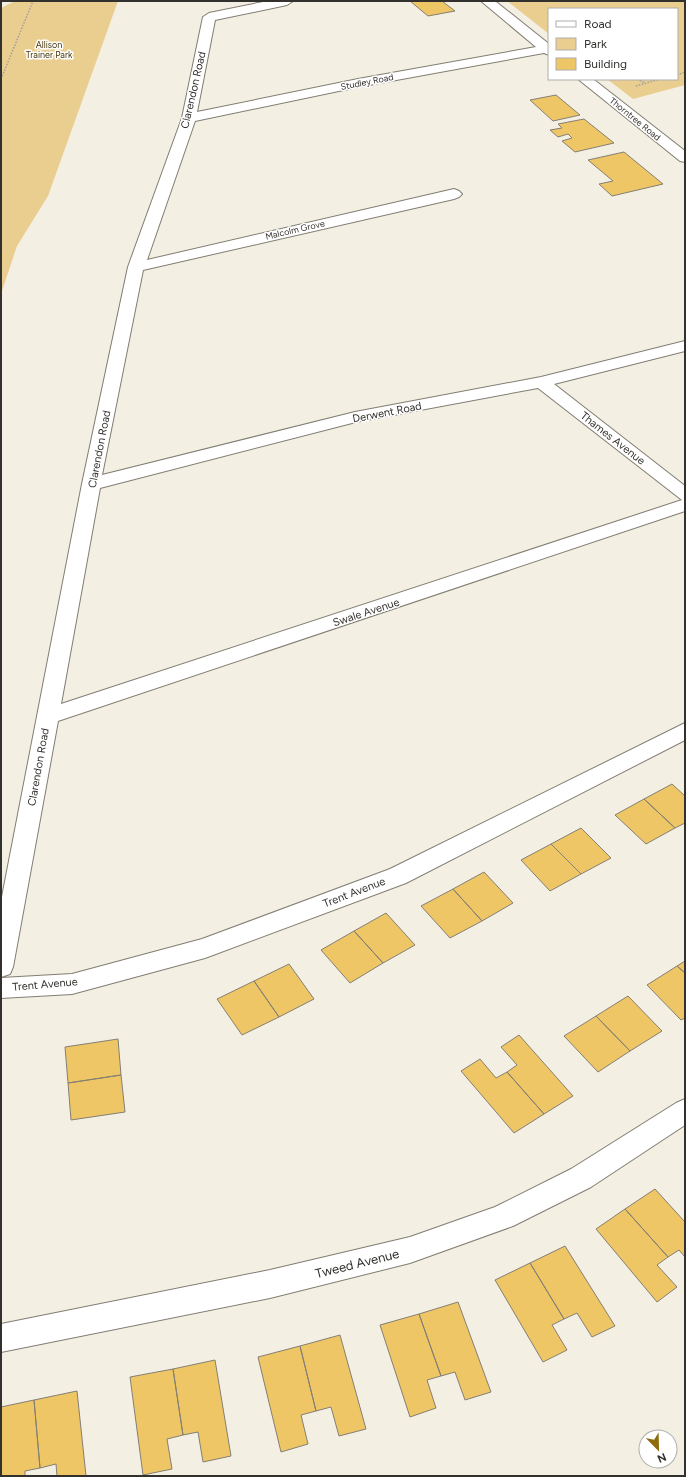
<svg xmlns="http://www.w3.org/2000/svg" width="686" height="1477" font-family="Figtree,sans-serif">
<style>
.green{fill:#eace90}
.building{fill:#efc665;stroke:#847f74}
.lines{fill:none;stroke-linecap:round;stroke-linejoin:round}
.minor-casing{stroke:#827d72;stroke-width:2}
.path{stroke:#a3a097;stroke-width:1.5;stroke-dasharray:1.5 1.5;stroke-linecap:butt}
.minor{fill:#fff;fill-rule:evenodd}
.labels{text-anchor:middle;stroke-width:3;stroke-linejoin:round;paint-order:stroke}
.far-park-label{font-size:9px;fill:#45350a;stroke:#fff}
.far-street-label{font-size:9px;fill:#33312d;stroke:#fff}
.street-label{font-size:11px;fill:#33312d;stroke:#fff}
.near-street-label{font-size:13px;fill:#33312d;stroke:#fff}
</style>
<rect width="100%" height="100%" fill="#f4efe3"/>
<!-- green -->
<path class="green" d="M 15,1 L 118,1 L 48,196 L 17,246 L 1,294 L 1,8 Z
M 507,1 L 685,1 L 685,85 L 633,99 L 607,79 L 677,79 L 677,9 L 549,9 L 549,34 Z"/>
<!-- building -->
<path class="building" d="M 410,1 L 442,1 L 455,11 L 428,16 Z
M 556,95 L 580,115 L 553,121 L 530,100 Z
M 584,119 L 614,143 L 575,152 L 562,141 L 572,138 L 568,134 L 558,137 L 550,130 L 562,128 L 558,124 Z
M 624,152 L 663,184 L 612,196 L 599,184 L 613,181 L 588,160 Z
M 672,784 L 685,796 L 685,823 L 675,828 L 644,799 Z
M 644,799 L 675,828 L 646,844 L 615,815 Z
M 581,828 L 611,858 L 581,874 L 551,844 Z
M 551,844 L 581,874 L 550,891 L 521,860 Z
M 484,872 L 513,903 L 482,921 L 453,889 Z
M 453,889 L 482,921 L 450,938 L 421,906 Z
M 386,913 L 415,945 L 383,963 L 354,931 Z
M 354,931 L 383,963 L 350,983 L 321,950 Z
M 685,961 L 685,973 L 677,966 Z
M 289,964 L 314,999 L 279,1017 L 254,981 Z
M 677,966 L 685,973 L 685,1018 L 681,1020 L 647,985 Z
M 254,981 L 279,1017 L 242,1035 L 217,999 Z
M 628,996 L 662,1031 L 630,1051 L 596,1016 Z
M 596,1016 L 630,1051 L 598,1072 L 564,1036 Z
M 519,1035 L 573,1096 L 544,1114 L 507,1072 L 517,1065 L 501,1047 Z
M 118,1039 L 121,1075 L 68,1083 L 65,1047 Z
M 480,1059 L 496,1078 L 507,1072 L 544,1114 L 514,1133 L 461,1071 Z
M 121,1075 L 125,1112 L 71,1120 L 68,1083 Z
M 655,1189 L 685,1222 L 685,1257 L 679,1250 L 668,1257 L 625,1209 Z
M 625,1209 L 668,1257 L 657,1265 L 677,1287 L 657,1302 L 596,1229 Z
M 565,1246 L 615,1326 L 592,1337 L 577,1313 L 564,1319 L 530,1263 Z
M 530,1263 L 564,1319 L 552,1325 L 567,1350 L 543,1362 L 495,1280 Z
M 458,1302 L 491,1392 L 465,1400 L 455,1372 L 441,1376 L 419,1314 Z
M 419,1314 L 441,1376 L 427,1380 L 436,1408 L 410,1417 L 380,1325 Z
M 340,1335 L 366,1429 L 339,1436 L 331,1407 L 316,1411 L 300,1346 Z
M 300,1346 L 316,1411 L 301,1415 L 308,1444 L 281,1452 L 258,1357 Z
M 215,1360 L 231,1456 L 203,1462 L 198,1432 L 183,1435 L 173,1369 Z
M 173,1369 L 183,1435 L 167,1439 L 172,1469 L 143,1475 L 130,1377 Z
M 77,1391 L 86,1476 L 57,1476 L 56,1464 L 40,1468 L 34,1400 Z
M 34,1400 L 40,1468 L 25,1471 L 25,1476 L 1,1476 L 1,1407 Z"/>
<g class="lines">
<!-- minor casing -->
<g class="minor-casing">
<path id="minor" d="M 268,1 L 293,1 L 287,5 L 215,20 L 197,112 L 358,79 L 536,47 L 481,1 L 495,1 L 549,44 L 549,55 L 544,53 L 358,87 L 195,121 L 147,260 L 454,189 L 459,191 L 462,194 L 459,197 L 454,199 L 143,270 L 102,475 L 355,412 L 541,377 L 685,341 L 685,351 L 554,384 L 685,486 L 685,511 L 58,721 L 13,967 L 10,974 L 1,977 L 1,902 L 82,484 L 128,267 L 182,118 L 203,17 L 209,13 ZM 538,388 L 682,500 L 61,704 L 100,488 L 356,422 Z
M 578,79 L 593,79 L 685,151 L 685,162 L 680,161 Z
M 685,723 L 685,740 L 406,883 L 205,958 L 72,994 L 1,998 L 1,978 L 72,974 L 202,939 L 390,869 Z
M 685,1099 L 685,1125 L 591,1187 L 513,1226 L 410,1263 L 270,1298 L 1,1352 L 1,1324 L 270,1270 L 410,1237 L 495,1207 L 571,1169 L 676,1103 Z"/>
</g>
<!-- path -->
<path class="path" d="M 677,75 L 685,72
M 1,79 L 33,1
M 637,79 L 645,83
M 636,86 L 660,79"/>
<!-- minor -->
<use href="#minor" class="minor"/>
</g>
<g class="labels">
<!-- far-park labels -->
<g class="far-park-label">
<text x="49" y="48">Allison<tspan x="49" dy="10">Trainer Park</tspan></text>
</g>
<!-- far-street labels -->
<g class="far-street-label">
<text transform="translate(367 82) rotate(-11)" y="3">Studley Road</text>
<text transform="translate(635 119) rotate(39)" y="3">Thorntree Road</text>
<text transform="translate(295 230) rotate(-13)" y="3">Malcolm Grove</text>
</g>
<!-- street labels -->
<g class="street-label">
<text transform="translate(193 90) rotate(-77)" y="4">Clarendon Road</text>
<text transform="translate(387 412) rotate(-11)" y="4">Derwent Road</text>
<text transform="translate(613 438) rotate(38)" y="4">Thames Avenue</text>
<text transform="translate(99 449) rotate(-79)" y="4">Clarendon Road</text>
<text transform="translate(366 612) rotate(-18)" y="4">Swale Avenue</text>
<text transform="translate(38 767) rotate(-80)" y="4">Clarendon Road</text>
<text transform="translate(354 892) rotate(-21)" y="4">Trent Avenue</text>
<text transform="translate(45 984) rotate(-5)" y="4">Trent Avenue</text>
</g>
<!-- near-street labels -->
<g class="near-street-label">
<text transform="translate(357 1263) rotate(-14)" y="5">Tweed Avenue</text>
</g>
</g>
<!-- border -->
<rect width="686" height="1477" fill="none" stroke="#33312d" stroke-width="4"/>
<!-- legend -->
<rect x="548" y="8" width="130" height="72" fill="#ffffff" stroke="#adadab"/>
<rect x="556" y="21" width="20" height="6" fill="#ffffff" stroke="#adadab"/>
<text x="584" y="28" font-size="12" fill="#33312d">Road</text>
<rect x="556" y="38" width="20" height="12" fill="#eace90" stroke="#adadab"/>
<text x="584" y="48" font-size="12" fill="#33312d">Park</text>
<rect x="556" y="58" width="20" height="12" fill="#efc665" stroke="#adadab"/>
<text x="584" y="68" font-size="12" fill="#33312d">Building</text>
<!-- north arrow -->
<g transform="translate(658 1449) rotate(157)"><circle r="19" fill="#ffffff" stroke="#adadab"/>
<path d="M0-3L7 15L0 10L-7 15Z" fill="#8d6c0e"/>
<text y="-6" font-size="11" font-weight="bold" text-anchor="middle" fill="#33312d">N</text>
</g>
</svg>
